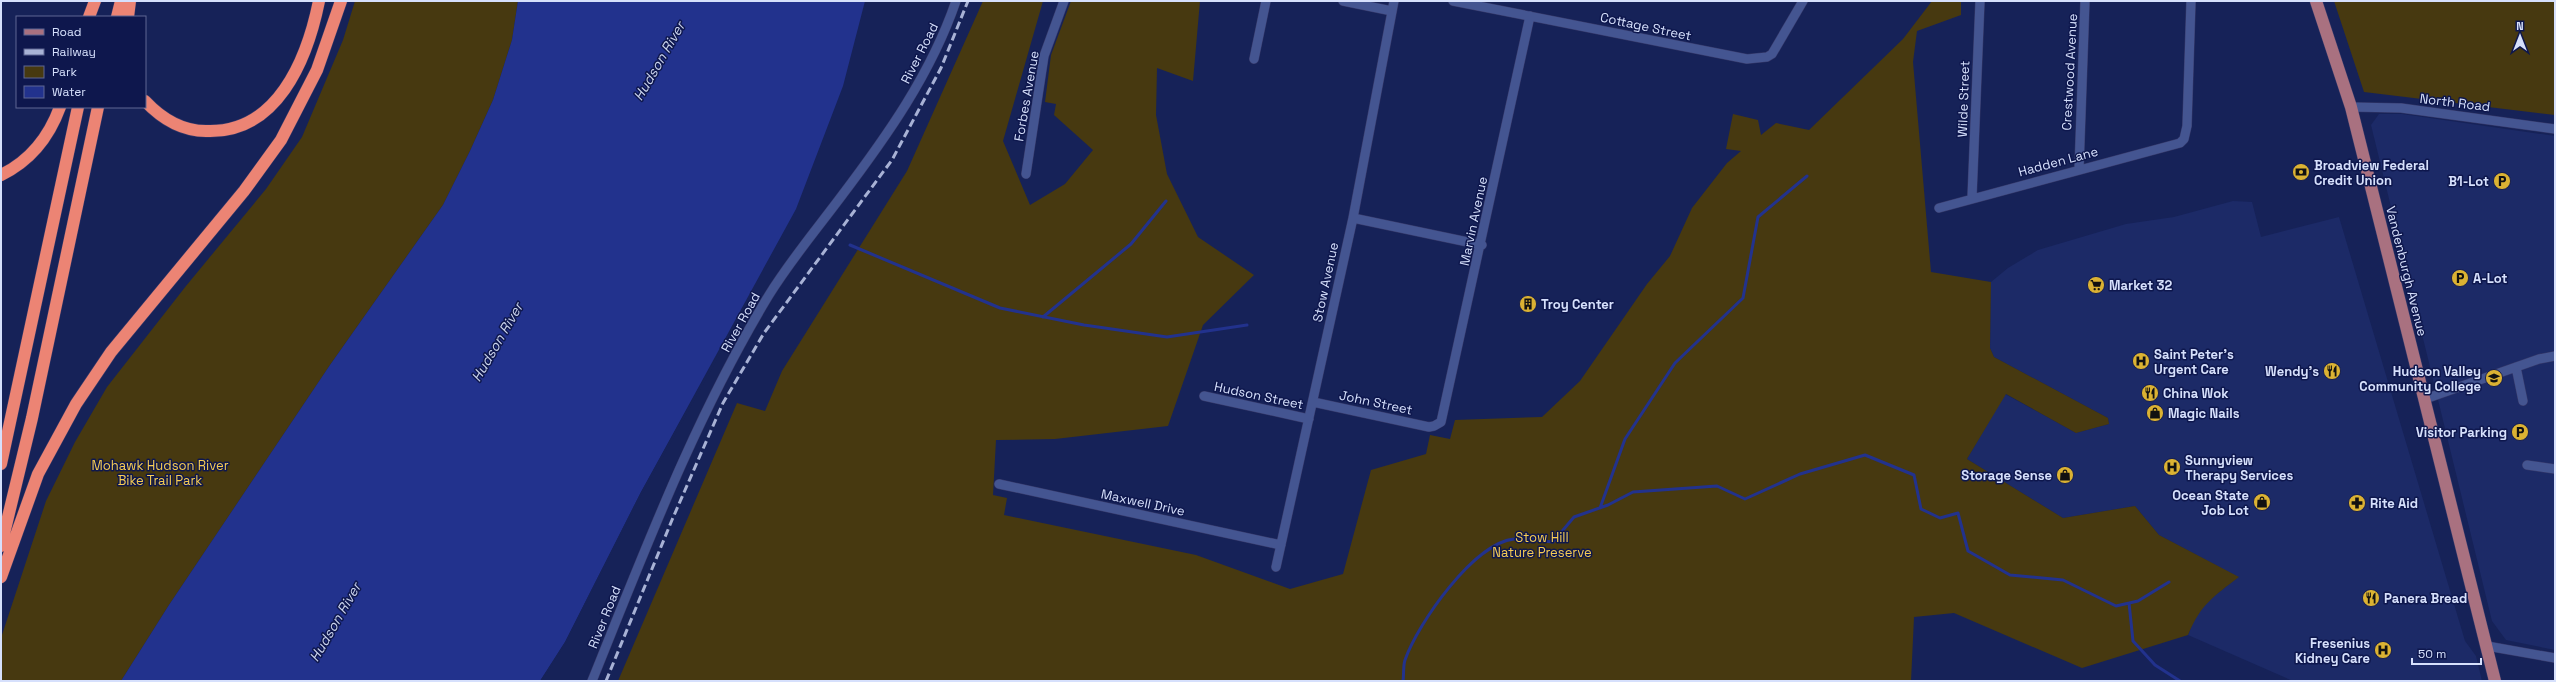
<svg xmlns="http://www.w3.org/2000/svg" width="2556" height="682" font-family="'Space Grotesk',sans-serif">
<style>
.built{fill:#1c2a67}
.green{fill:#473910}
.water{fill:#22328d}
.pier{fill:#162258}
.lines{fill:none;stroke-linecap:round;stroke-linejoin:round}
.stream{stroke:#22328d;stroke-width:3}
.street-casing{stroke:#373a6a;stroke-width:10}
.primary-casing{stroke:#373a6a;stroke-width:13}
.highway-casing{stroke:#373a6a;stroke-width:13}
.street{stroke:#445591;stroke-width:9}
.primary{stroke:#a97180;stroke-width:12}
.highway{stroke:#ec8474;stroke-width:12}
.rail{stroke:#a8b2d5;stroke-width:3;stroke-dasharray:8 4;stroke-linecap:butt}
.labels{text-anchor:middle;stroke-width:3;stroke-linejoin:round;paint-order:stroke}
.street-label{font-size:13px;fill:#d6e0fc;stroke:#0e174d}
.poi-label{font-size:13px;font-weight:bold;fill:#d6e0fc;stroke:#0e174d;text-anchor:start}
.park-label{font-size:13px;fill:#f7cd53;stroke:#0e174d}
.water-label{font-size:14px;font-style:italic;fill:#cad3ed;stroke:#0e174d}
</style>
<rect width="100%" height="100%" fill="#162258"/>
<!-- built -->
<path class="built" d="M 2379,114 L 2402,114 L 2555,136 L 2555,650 L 2506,640 L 2492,621 L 2371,125 Z
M 2233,201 L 2252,202 L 2261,237 L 2339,217 L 2465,641 L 2476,656 L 2482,681 L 2293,681 L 2188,635 L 2196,615 L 2204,604 L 2238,577 L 2159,535 L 2135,506 L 2063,518 L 1967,459 L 2005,394 L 2076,433 L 2109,424 L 2108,418 L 1994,357 L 1990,348 L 1991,282 L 2008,268 L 2038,250 L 2126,224 L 2174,217 Z"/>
<!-- green -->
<path class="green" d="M 355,1 L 518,1 L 512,40 L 493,100 L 470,151 L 443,205 L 330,365 L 169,605 L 121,681 L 1,681 L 1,638 L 46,501 L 75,442 L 107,387 L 186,286 L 266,189 L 302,137 L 343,40 Z
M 983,1 L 1043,1 L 1003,141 L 1030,205 L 1065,184 L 1093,150 L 1054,115 L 1056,104 L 1045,102 L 1051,55 L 1071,1 L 1200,1 L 1193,81 L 1157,68 L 1156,115 L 1167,174 L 1198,237 L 1254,275 L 1203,325 L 1168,426 L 1055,439 L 996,440 L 993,495 L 1007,498 L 1004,515 L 1196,555 L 1290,589 L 1343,574 L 1371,470 L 1426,454 L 1430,435 L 1450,439 L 1455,420 L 1542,417 L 1580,381 L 1647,284 L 1670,256 L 1692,208 L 1727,163 L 1741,151 L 1726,149 L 1733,114 L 1758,120 L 1761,135 L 1776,123 L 1809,130 L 1903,39 L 1932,1 L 1961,1 L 1961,15 L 1917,31 L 1913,62 L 1931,272 L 1991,282 L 1990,348 L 1994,357 L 2108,418 L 2109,424 L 2076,433 L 2006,394 L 1967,459 L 2063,518 L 2135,506 L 2159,535 L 2239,577 C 2213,597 2201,604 2188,635 L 2082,668 L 1954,613 L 1914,617 L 1911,681 L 618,681 L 737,403 L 765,411 L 782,371 L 907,171 Z
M 2334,1 L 2555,1 L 2555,115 L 2364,92 Z"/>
<!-- water -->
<path class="water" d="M 518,1 L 865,1 L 843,86 L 796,209 L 641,492 L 565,642 L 540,681 L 121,681 L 169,605 L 330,365 L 443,205 L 470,151 L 493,100 L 512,40 Z"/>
<!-- pier -->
<path class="pier" d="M 740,314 L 742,315 L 643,493 L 566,643 L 542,681 L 540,681 L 565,642 L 641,492 Z"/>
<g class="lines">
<!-- stream -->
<path class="stream" d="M 850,245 L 1000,308 L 1084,325 L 1167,337 L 1247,325
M 1043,317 L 1131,244 L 1166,201
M 1600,508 L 1625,439 L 1675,363 L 1743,298 L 1758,217 L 1807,176
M 2129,603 L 2133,641 L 2155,665 L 2180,681
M 1403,681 C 1404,674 1403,666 1405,660 C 1418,623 1474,543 1514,539 C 1526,537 1541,541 1553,542 L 1574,517 L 1608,505 L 1633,492 L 1717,486 L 1745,499 L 1800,474 L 1865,455 L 1914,475 L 1921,509 L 1940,518 L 1958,513 L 1968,551 L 2010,575 L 2063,580 L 2116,606 L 2138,601 L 2169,582"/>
<!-- street casing -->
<g class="street-casing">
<path id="street" d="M 1343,1 L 1392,11
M 1453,1 L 1747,59 L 1767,57 L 1772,54 L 1803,1
M 1254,59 L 1266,1
M 2351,107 L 2401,108 L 2555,129
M 2079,169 L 2085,1
M 1026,174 L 1044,56 L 1064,1
M 1972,197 L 1980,1
M 1939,208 L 2180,143 L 2184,139 L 2187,126 L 2191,1
M 1353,218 L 1482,245
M 2516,367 L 2523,401
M 1204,396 L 1309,419
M 2425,399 L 2539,359 L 2555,356
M 1313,402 L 1429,427 L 1434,426 L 1441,422 L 1530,16
M 2527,465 L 2555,469
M 999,484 L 1281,545
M 1276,567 L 1353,218 L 1394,1
M 2487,646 L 2555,658
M 592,681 C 645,550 695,417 769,295 C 790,261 816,230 840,198 C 887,136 931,74 956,1"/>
</g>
<!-- primary casing -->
<g class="primary-casing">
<path id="primary" d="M 2316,1 L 2351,107 L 2495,681"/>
</g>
<!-- highway casing -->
<g class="highway-casing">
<path id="highway" d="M 89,17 L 95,1
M 117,17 L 121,1
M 128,17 L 130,1
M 145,101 C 161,118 182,131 206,131 C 277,134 307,60 319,1
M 1,175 C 30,161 49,137 60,107
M 1,464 L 78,107
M 1,546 L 32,418 L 98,107
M 1,577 L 38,474 L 76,404 L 111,352 L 244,191 L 281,140 L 317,70 L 341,1"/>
</g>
<!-- street -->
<use href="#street" class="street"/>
<!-- primary -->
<use href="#primary" class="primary"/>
<!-- highway -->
<use href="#highway" class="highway"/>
<!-- rail -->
<path class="rail" d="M 606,681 L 672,520 L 723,403 L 764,333 L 892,160 L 941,68 L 968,1"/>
</g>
<!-- icons -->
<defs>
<g id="bank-disc" transform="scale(0.9)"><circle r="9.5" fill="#dbb233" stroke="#0e174d"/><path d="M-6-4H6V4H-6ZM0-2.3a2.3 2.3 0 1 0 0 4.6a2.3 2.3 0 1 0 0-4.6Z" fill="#111"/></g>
<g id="parking-disc" transform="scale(0.9)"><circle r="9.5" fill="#dbb233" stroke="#0e174d"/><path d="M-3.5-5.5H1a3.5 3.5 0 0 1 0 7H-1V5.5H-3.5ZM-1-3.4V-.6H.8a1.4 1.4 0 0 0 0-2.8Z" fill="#111"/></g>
<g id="supermarket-disc" transform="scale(0.9)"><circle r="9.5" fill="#dbb233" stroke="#0e174d"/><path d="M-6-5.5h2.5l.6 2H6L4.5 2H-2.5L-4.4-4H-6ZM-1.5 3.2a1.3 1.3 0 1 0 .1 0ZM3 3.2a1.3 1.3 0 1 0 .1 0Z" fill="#111"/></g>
<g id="building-disc" transform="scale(0.9)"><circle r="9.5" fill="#dbb233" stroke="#0e174d"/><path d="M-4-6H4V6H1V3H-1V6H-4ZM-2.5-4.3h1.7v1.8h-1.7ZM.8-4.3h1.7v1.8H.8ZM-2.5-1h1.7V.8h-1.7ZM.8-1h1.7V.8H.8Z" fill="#111"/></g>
<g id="hospital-disc" transform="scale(0.9)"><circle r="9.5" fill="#dbb233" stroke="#0e174d"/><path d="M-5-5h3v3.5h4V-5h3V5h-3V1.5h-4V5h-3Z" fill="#111"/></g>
<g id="restaurant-disc" transform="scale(0.9)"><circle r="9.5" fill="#dbb233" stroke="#0e174d"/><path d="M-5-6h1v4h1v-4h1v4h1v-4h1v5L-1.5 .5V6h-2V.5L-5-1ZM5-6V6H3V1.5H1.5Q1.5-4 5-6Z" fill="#111"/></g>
<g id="university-disc" transform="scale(0.9)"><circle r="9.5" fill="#dbb233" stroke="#0e174d"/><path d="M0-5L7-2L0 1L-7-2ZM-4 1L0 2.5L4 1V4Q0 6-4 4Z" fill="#111"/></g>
<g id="shop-disc" transform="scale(0.9)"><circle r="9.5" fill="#dbb233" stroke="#0e174d"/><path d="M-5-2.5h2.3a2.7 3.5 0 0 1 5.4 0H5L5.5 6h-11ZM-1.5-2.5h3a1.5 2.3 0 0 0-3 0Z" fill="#111"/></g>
<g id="pharmacy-disc" transform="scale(0.9)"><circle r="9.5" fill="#dbb233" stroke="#0e174d"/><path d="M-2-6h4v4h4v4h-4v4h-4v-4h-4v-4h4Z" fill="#111"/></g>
</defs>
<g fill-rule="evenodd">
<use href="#bank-disc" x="2301" y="172"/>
<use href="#parking-disc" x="2502" y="181"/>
<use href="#parking-disc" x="2460" y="278"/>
<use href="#supermarket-disc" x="2096" y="285"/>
<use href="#building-disc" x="1528" y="304"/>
<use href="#hospital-disc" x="2141" y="361"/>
<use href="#restaurant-disc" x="2332" y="371"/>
<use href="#university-disc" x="2494" y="378"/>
<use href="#restaurant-disc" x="2150" y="393"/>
<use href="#shop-disc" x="2155" y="413"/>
<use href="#parking-disc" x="2520" y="432"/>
<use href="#hospital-disc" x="2172" y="467"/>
<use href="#shop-disc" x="2065" y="475"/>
<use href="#shop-disc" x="2262" y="502"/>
<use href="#pharmacy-disc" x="2357" y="503"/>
<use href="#restaurant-disc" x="2371" y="598"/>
<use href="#hospital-disc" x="2383" y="650"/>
</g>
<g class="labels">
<!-- street labels -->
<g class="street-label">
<text transform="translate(1646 26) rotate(12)" y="5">Cottage Street</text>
<text transform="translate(919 53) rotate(-63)" y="5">River Road</text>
<text transform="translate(2069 72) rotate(-87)" y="5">Crestwood Avenue</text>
<text transform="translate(1026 96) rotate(-80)" y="5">Forbes Avenue</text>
<text transform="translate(1963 99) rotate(-88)" y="5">Wilde Street</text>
<text transform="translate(2455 102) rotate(7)" y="5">North Road</text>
<text transform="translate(2058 161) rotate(-15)" y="5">Hadden Lane</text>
<text transform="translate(1473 221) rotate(-78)" y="5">Marvin Avenue</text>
<text transform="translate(2407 271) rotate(76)" y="5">Vandenburgh Avenue</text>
<text transform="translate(1325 282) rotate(-78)" y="5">Stow Avenue</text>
<text transform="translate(740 322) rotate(-61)" y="5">River Road</text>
<text transform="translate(1259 395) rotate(12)" y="5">Hudson Street</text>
<text transform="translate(1376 402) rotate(12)" y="5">John Street</text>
<text transform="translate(1143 502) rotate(12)" y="5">Maxwell Drive</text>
<text transform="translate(604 617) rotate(-68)" y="5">River Road</text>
</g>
<!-- poi labels -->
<g class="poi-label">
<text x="2314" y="170">Broadview Federal<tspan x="2314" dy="15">Credit Union</tspan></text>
<text x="2489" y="186" text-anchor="end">B1-Lot</text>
<text x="2473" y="283">A-Lot</text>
<text x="2109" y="290">Market 32</text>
<text x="1541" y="309">Troy Center</text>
<text x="2154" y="359">Saint Peter's<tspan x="2154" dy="15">Urgent Care</tspan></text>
<text x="2319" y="376" text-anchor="end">Wendy's</text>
<text x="2481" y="376" text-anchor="end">Hudson Valley<tspan x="2481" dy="15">Community College</tspan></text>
<text x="2163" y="398">China Wok</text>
<text x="2168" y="418">Magic Nails</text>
<text x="2507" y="437" text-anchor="end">Visitor Parking</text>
<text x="2185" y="465">Sunnyview<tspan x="2185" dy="15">Therapy Services</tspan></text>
<text x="2052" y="480" text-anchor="end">Storage Sense</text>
<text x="2249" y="500" text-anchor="end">Ocean State<tspan x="2249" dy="15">Job Lot</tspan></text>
<text x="2370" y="508">Rite Aid</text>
<text x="2384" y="603">Panera Bread</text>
<text x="2370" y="648" text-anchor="end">Fresenius<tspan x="2370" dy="15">Kidney Care</tspan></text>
</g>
<!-- park labels -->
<g class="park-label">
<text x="160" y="470">Mohawk Hudson River<tspan x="160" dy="15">Bike Trail Park</tspan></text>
<text x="1542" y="542">Stow Hill<tspan x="1542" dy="15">Nature Preserve</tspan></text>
</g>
<!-- water labels -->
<g class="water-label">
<text transform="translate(659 61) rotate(-60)" y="5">Hudson River</text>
<text transform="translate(497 342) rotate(-60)" y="5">Hudson River</text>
<text transform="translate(335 622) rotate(-60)" y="5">Hudson River</text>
</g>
</g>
<!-- border -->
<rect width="2556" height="682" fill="none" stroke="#d6e0fc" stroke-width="4"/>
<!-- legend -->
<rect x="16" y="16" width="130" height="92" fill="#0e174d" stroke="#5e6793"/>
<rect x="24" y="29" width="20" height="6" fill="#a97180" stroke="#5e6793"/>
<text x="52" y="36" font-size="12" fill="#d6e0fc">Road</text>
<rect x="24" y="49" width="20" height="6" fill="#a8b2d5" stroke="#5e6793"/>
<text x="52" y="56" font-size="12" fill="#d6e0fc">Railway</text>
<rect x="24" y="66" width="20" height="12" fill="#473910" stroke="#5e6793"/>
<text x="52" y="76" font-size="12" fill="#d6e0fc">Park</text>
<rect x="24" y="86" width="20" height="12" fill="#22328d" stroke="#5e6793"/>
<text x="52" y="96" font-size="12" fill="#d6e0fc">Water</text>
<!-- north arrow -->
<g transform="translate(2520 36)" stroke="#0e174d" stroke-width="3" paint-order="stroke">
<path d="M0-3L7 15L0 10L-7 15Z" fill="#d6e0fc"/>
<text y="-6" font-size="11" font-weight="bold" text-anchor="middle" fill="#d6e0fc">N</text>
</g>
<!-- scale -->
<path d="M2412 658v6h69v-6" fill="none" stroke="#d6e0fc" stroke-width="2"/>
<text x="2418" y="658" font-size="12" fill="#d6e0fc" stroke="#0e174d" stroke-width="3" paint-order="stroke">50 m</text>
</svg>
